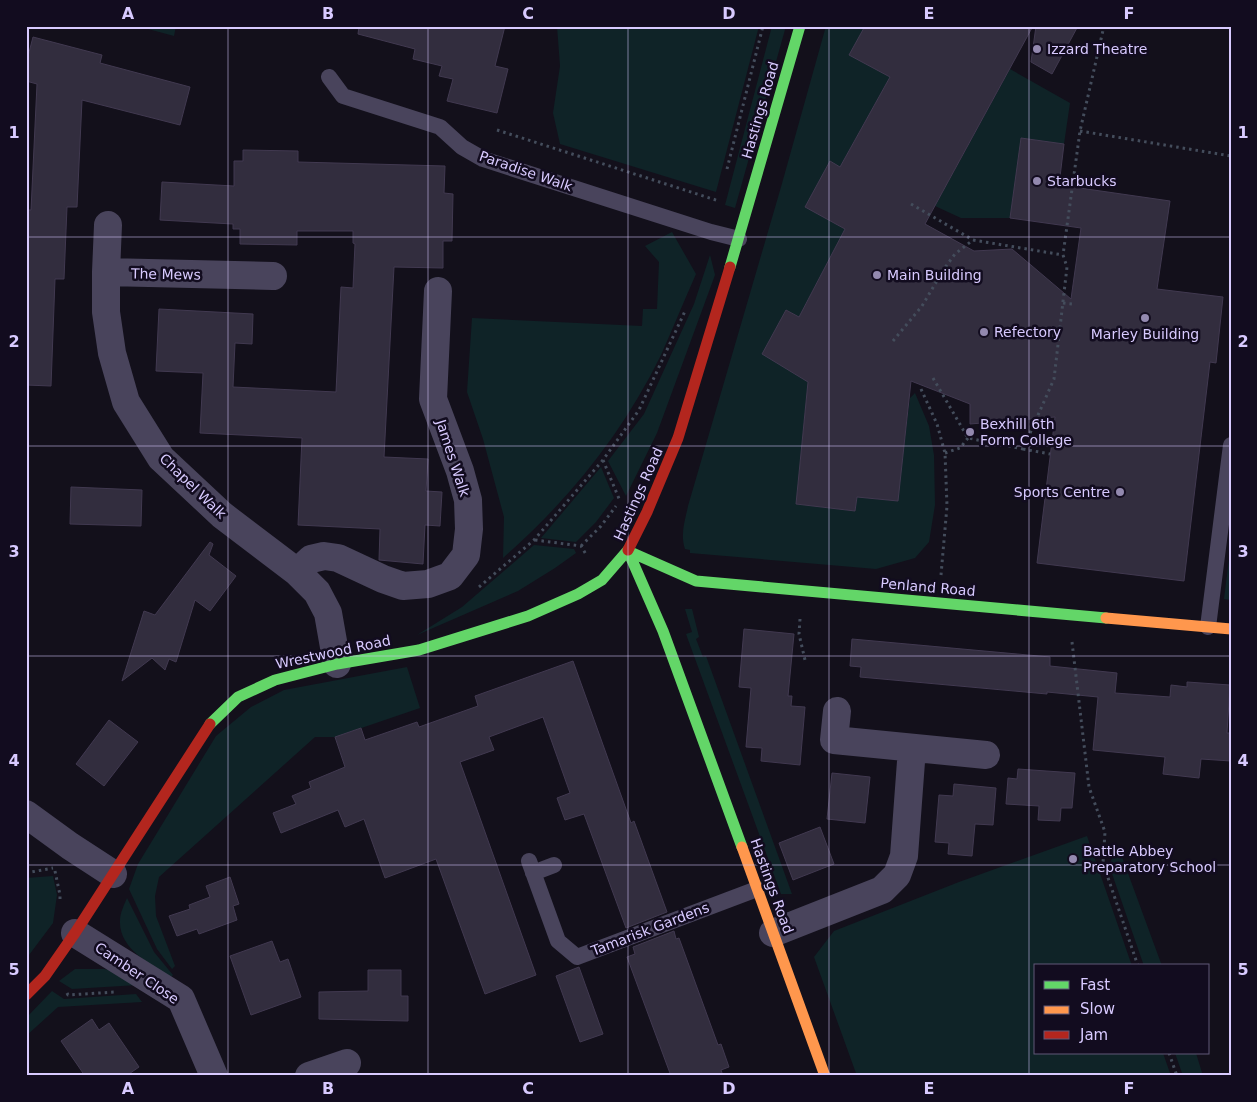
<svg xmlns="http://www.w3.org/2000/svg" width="1257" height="1102" font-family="'DejaVu Sans',sans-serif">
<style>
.green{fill:#0f2327}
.building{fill:#322d3e;stroke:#413950}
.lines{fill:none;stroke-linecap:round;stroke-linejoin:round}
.path{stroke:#444d5c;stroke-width:3;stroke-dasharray:2.5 4;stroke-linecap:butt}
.lane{stroke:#49445c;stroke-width:16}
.street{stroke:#49445c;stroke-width:28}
.fast{stroke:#63d668;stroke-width:11}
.slow{stroke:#ff974d;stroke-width:11}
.jam{stroke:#b3261e;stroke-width:11}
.grid{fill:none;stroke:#d8caff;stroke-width:1;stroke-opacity:0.55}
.poi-dot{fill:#9389af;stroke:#120c1f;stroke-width:2}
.labels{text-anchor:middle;stroke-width:5;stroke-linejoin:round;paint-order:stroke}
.poi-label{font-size:14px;fill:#d8caff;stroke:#120c1f;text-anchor:start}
.street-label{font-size:14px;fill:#d8caff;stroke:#120c1f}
.neatline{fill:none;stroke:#d8caff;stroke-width:2}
.grid-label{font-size:16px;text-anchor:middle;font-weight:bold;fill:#d8caff}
</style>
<rect width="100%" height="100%" fill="#13101b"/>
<!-- green -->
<path class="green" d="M 137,26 L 176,26 L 174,36 Z
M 557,26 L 759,26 L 716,192 L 560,144 L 553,113 L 560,66 Z
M 772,26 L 786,26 L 735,208 L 725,205 Z
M 826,26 L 865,26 L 850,55 L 890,77 L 840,167 L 830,162 L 805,207 L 845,229 L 799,317 L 786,310 L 809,370 L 796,504 L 855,511 L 857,497 L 897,501 L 910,398 L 915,393 L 929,426 L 934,455 L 935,505 L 929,542 L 915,558 L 876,569 L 690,553 L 690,550 L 685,549 C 680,534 685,521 688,506 L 781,187 Z
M 1010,69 L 1070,103 L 1064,144 L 1021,138 L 1010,218 L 961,218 L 935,206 Z
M 672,232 L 696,274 C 684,301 673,328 661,355 C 623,433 568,501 503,558 L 504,517 L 483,439 L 467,392 L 472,318 L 642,326 L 643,309 L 657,309 L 659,262 L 645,246 Z
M 710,255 L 715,275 L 657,433 L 626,496 L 608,461 L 644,414 L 694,304 Z
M 601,467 L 614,498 L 596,522 L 576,542 L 541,538 Z
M 1231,543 L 1231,600 L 1224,599 Z
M 534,545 L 574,549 L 576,553 L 555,568 L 518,591 L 417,635 L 462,607 Z
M 685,609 L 692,609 L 699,637 L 696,639 L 703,657 L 706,656 L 792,894 L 781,894 L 686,634 L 692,632 Z
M 407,667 L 420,708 L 335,737 L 315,737 L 159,877 L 155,896 L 156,916 L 175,966 L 172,969 L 157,949 L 129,889 L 138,864 L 216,736 L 251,707 L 284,690 Z
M 1087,836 L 1132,966 L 1036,966 L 1036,1053 L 1163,1053 L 1171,1076 L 857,1076 L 814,957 L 834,931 L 959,882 Z
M 1118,846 L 1162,966 L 1144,966 L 1109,865 Z
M 53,876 L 57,895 L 53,923 L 26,959 L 26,878 Z
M 127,898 L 154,952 L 173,975 L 170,978 C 150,963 119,949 120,921 C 120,913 124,905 127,898 Z
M 75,969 L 104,969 L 120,972 L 138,985 L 72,989 L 59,981 Z
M 52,991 L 64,999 L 136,994 L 142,1002 L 58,1007 L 26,1036 L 26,1018 Z
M 1175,1053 L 1196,1053 L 1203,1076 L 1183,1076 Z"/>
<!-- building -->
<path class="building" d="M 359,26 L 505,26 L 495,66 L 508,69 L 497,113 L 447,101 L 453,79 L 439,76 L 442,66 L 413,59 L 415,49 L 358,34 Z
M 865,26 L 1033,26 L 925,224 L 974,251 L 1012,249 L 1071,299 L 1081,228 L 1010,218 L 1021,138 L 1064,144 L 1059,185 L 1170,201 L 1157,289 L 1223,297 L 1216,363 L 1210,362 L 1184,581 L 1037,563 L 1055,417 L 970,424 L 970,404 L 911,381 L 898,501 L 857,497 L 855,511 L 796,504 L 808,382 L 762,354 L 786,310 L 799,317 L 845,229 L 805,207 L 830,161 L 840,167 L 890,77 L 849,55 Z
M 1036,26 L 1078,26 L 1052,74 L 1031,62 Z
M 33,37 L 102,55 L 100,63 L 190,87 L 180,125 L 82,100 L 77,207 L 67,207 L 64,279 L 55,279 L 51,386 L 26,385 L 26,210 L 31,210 L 37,84 L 26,81 L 26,64 Z
M 243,150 L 298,151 L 298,162 L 445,166 L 444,193 L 453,194 L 452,241 L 443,241 L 443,268 L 394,267 L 384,457 L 428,459 L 426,491 L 442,492 L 440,526 L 425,525 L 423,564 L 379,560 L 380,529 L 298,525 L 302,438 L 200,433 L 203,373 L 156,371 L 159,309 L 253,314 L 252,344 L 235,343 L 233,387 L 336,392 L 341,287 L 353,288 L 355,244 L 353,243 L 353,231 L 297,231 L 297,245 L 240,244 L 240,229 L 233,229 L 233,224 L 160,220 L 162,182 L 234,186 L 234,161 L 243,161 Z
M 71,487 L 142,490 L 141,526 L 70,524 Z
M 210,542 L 213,544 L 209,555 L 236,576 L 210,611 L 195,600 L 176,662 L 169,659 L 165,670 L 152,658 L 122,681 L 144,611 L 155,615 Z
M 744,629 L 794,634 L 788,696 L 792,696 L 791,706 L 805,707 L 800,765 L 761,761 L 762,748 L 746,747 L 751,688 L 739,687 Z
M 852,639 L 1050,657 L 1050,666 L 1117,673 L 1115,693 L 1170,697 L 1171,685 L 1187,687 L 1187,682 L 1230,685 L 1227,733 L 1231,733 L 1231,761 L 1201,759 L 1199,778 L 1163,774 L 1165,757 L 1093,750 L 1098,697 L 1047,692 L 1047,694 L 860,677 L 861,667 L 850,666 Z
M 573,661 L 631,823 L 634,821 L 667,912 L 626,928 L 584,814 L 565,820 L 557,798 L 570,793 L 543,717 L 489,737 L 494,750 L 460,762 L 536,975 L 485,994 L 436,859 L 385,878 L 364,819 L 345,827 L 338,810 L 281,833 L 273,813 L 296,804 L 292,796 L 311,788 L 309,782 L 345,767 L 335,737 L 361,728 L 365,740 L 417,722 L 419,727 L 478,706 L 475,696 Z
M 109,720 L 138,742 L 104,786 L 76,764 Z
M 1018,769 L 1075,773 L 1072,808 L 1061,808 L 1060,821 L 1038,820 L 1039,806 L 1006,804 L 1008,778 L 1017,779 Z
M 832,773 L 870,777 L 865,823 L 827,819 Z
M 954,784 L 996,788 L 993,825 L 975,824 L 972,856 L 948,854 L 949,843 L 935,842 L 939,795 L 953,796 Z
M 820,827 L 834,864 L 793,880 L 779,843 Z
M 230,877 L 239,904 L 233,906 L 237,920 L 199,934 L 197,929 L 177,936 L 169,916 L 190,909 L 189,905 L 210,897 L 206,886 Z
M 674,931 L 676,939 L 679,938 L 718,1045 L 721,1044 L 729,1067 L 721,1070 L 723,1076 L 671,1076 L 627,957 L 635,954 L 633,947 Z
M 272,941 L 280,962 L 288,959 L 301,997 L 251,1015 L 230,956 Z
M 579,967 L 603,1034 L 580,1042 L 556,976 Z
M 368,970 L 401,970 L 401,996 L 408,996 L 408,1021 L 319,1019 L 319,992 L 368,991 Z
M 92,1019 L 99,1030 L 109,1023 L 139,1067 L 126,1076 L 85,1076 L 61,1041 Z"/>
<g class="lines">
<!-- path -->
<path class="path" d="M 497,130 L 719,201
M 1080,131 L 1231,156
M 727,169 L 763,26
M 911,204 L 973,240
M 1063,303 L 1072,304
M 893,341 L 922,306 L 944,269 L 955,254 L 973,240 L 1063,255
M 933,378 L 968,438 L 1023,449 L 1054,379 L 1067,267 L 1063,255 L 1080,131 L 1104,26
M 921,389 L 937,424 L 945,453 L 947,506 L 941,575
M 1023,449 L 1050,454
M 945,453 L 960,448 L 968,438
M 603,460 L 620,501
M 535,540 L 581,546 L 587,556
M 581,546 L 601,526 L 616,506
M 479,587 L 534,540 L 603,460 L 639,410 L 686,309
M 800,619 L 799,634 L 805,660
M 1072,642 L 1089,787 L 1105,832 L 1103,863 L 1138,966
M 55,871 L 60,895 L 60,902
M 26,873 L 53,868
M 67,993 L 68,995 L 115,992
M 1169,1053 L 1177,1076"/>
<!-- lane -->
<path class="lane" d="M 329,77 L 343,96 L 440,127 L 462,147 L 483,159 L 711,232 L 739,239
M 1208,627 L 1231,445
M 529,861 L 558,941 L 577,957 L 757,889
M 533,873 L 554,865"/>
<!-- street -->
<path class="street" d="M 108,225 L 106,272 L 273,276
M 106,272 L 106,312 L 112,353 L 126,402 L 161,458 L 222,515 L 297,572 L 317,592 L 328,613 L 337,664
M 297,572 L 311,559 L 324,556 L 338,558 L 383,579 L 403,586 L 428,584 L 450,576 L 466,555 L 469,529 L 468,500 L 460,471 L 433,399 L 438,291
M 837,711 L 834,740 L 986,755
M 26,814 L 70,846 L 113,874
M 75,933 L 181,999 L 214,1076
M 773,933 L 882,890 L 897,875 L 904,856 L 912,748
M 309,1076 L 347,1063"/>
<!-- fast -->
<path class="fast" d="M 730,267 L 800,26
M 628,551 L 696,581 L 1106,618
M 628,551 L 663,631 L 742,847
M 210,724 L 238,697 L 275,680 L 337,664 L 419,650 L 528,616 L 578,594 L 602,580 L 628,550"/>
<!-- slow -->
<path class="slow" d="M 1106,618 L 1231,629
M 742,847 L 825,1076"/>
<!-- jam -->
<path class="jam" d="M 628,550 L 647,512 L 678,438 L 730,267
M 26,995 L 45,976 L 75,933 L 210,724"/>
</g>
<!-- grid -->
<path class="grid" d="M 228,26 L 228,1076M 428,26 L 428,1076M 628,26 L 628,1076M 829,26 L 829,1076M 1029,26 L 1029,1076M 26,237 L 1231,237M 26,446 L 1231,446M 26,656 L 1231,656M 26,865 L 1231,865"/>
<!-- markers -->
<g class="poi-dot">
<circle cx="1037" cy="49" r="5"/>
<circle cx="1037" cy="181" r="5"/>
<circle cx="877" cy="275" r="5"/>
<circle cx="1145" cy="318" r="5"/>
<circle cx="984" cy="332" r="5"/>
<circle cx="970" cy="432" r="5"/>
<circle cx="1120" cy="492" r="5"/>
<circle cx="1073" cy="859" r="5"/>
</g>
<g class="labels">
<!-- poi labels -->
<g class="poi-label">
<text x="1047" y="54">Izzard Theatre</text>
<text x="1047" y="186">Starbucks</text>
<text x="887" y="280">Main Building</text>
<text x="994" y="337">Refectory</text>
<text x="1145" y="339" text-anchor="middle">Marley Building</text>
<text x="980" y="429">Bexhill 6th<tspan x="980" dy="16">Form College</tspan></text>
<text x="1110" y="497" text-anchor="end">Sports Centre</text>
<text x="1083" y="856">Battle Abbey<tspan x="1083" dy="16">Preparatory School</tspan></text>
</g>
<!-- street labels -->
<g class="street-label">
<text transform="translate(760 110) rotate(-74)" y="5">Hastings Road</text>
<text transform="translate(526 171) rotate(19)" y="5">Paradise Walk</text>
<text transform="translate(166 274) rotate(1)" y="5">The Mews</text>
<text transform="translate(453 458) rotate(72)" y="5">James Walk</text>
<text transform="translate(193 486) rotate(44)" y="5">Chapel Walk</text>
<text transform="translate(638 494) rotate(-66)" y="5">Hastings Road</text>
<text transform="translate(928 587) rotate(5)" y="5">Penland Road</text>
<text transform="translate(333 652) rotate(-12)" y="5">Wrestwood Road</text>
<text transform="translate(772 886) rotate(70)" y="5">Hastings Road</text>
<text transform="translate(650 929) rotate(-21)" y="5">Tamarisk Gardens</text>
<text transform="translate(137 973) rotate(34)" y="5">Camber Close</text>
</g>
</g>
<!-- border -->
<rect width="1257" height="1102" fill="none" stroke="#120c1f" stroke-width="55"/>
<!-- legend -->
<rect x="1034" y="964" width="175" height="90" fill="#120c1f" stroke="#615879"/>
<rect x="1044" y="981" width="25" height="8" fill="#63d668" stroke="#615879"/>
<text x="1080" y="990" font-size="15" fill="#d8caff">Fast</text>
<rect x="1044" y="1006" width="25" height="8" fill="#ff974d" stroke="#615879"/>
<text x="1080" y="1014" font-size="15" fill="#d8caff">Slow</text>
<rect x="1044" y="1031" width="25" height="8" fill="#b3261e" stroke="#615879"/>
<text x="1080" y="1040" font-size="15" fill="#d8caff">Jam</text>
<rect x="28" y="28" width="1202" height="1046" class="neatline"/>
<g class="grid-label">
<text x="128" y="19">A</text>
<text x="328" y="19">B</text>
<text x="528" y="19">C</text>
<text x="729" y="19">D</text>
<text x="929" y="19">E</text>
<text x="1129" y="19">F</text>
<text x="14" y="138">1</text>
<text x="1243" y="138">1</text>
<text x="14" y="347">2</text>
<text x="1243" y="347">2</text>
<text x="14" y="557">3</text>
<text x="1243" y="557">3</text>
<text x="14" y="766">4</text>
<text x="1243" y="766">4</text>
<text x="14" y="975">5</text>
<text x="1243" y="975">5</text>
<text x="128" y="1094">A</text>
<text x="328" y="1094">B</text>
<text x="528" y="1094">C</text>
<text x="729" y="1094">D</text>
<text x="929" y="1094">E</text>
<text x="1129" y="1094">F</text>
</g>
</svg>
